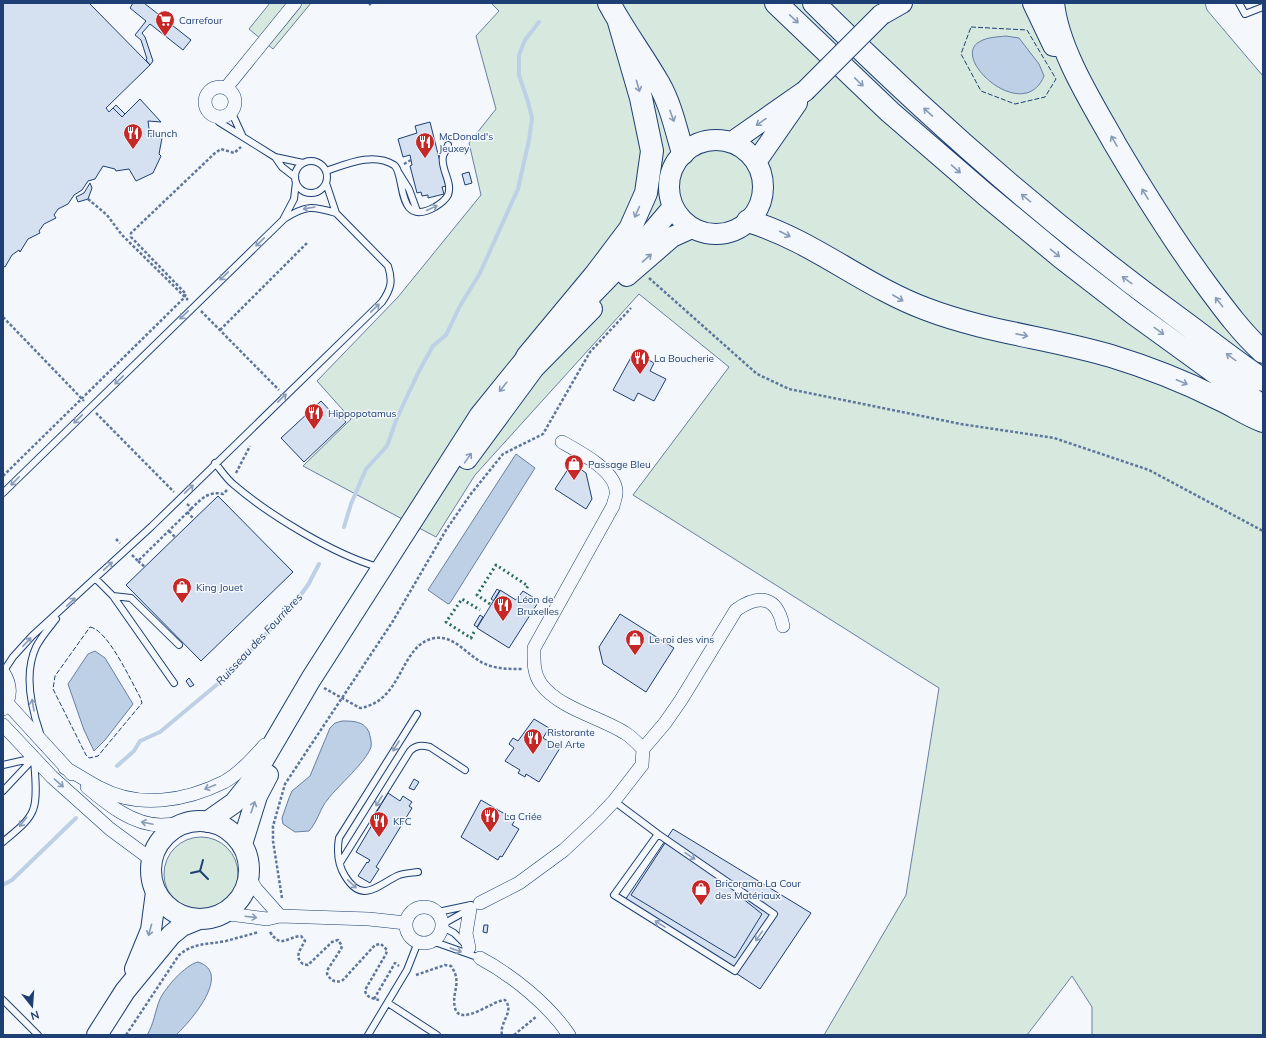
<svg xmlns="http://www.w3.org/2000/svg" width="1266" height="1038" font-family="Mulish,sans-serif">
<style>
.green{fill:#d7e8df;stroke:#687fa3}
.water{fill:#bed0e5;stroke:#687fa3}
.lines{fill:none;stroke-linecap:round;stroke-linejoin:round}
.stream{stroke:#bed0e5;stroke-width:4}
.building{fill:#d5e0f0;stroke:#1d3f73}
.lane-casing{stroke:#1d3f73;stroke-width:8}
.street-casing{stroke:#1d3f73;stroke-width:14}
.primary-casing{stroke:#1d3f73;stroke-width:22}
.highway-casing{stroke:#1d3f73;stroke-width:24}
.path{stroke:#5e769c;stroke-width:2.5;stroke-dasharray:3 2;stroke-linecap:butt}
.lane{stroke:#f4f7fb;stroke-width:6}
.street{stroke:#f4f7fb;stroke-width:13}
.primary{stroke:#f4f7fb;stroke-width:20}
.highway{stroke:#f4f7fb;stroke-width:22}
.primary-bridge-casing{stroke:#1d3f73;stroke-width:22;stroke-linecap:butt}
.primary-bridge{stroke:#f4f7fb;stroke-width:20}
.hedge{stroke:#2c6c60;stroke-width:3;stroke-dasharray:2 3;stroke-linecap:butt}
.fence{stroke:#1d3f73;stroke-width:1;stroke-dasharray:5 2;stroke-linecap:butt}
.wall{stroke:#1d3f73;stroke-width:2}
.oneway{stroke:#889bb7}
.labels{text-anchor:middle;stroke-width:3;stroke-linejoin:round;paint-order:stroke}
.poi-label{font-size:10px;fill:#1d3f73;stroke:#f4f7fb;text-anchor:start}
.water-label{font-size:11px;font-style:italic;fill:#1d3f73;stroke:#f4f7fb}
</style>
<rect width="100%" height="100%" fill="#f4f7fb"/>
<!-- green -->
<path class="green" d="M 270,3 L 311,3 L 273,49 L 249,29 Z
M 491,3 L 1205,3 L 1207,10 L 1263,76 L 1263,1035 L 1092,1035 L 1092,1007 L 1072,976 L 1027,1035 L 824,1035 L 906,895 L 939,688 L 633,495 L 729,367 L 639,294 L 475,475 L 436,537 L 303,466 L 351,419 L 317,381 L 398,297 L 481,195 L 469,143 L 496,109 L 476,36 L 499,11 Z
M164 874a37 37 0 1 1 74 0a37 37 0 1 1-74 0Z"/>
<!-- water -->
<path class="water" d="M 1006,36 L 1019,38 L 1039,64 L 1044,76 C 1024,125 950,59 979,42 C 987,37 997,37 1006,36 Z
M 516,454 L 535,468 L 450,603 L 448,604 L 428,590 Z
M 95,651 L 105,658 L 133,704 L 105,740 L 94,751 L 84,730 L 68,684 L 88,654 Z
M 342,721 C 353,721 364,721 369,732 C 370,736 372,742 371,747 C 366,762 338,786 328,799 C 320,808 318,821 309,831 L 295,832 L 283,824 L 282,818 L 289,798 L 292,791 L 310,776 L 330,728 L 335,723 Z
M 198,962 C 233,973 190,1022 176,1035 L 147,1035 C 154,1024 155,1011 160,999 C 166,987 185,965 198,962 Z"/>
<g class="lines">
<!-- stream -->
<path class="stream" d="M 344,527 L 351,504 L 366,469 L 387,446 L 397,418 L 419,371 L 433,346 L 446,335 L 460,306 L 480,273 L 518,189 L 529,140 L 532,118 L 528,102 L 519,75 L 519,55 L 525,40 L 539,22
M 117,766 L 134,751 L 140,741 L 160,732 L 226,677 L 293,605 L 308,585 L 319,564
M 3,885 L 12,880 L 76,818"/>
</g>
<!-- building -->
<path class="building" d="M 3,3 L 89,3 L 150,65 L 106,108 L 109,112 L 113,108 L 122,117 L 140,99 L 161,122 L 148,121 L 150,136 L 162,138 L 159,154 L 161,156 L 153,173 L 136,181 L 129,169 L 116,171 L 115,169 L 103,166 L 95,179 L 88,181 L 82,190 L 74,195 L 68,204 L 58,209 L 54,215 L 56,218 L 44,224 L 39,231 L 40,233 L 28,239 L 20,252 L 19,250 L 12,255 L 5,267 L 3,266 Z
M 133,3 L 144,3 L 191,40 L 183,50 L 150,24 L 142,33 L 145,37 L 153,61 L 150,65 L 146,60 L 147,59 L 141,40 L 135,35 L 146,21 L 130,8 Z
M 116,105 L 125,114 L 122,117 L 113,108 Z
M 430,122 L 446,186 L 442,187 L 444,194 L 428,198 L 428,195 L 422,196 L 421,192 L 417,193 L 410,166 L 412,165 L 410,155 L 403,157 L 398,139 L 417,133 L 415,126 Z
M 469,172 L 472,183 L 465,185 L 462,174 Z
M 90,183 L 92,188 L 88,199 L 78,202 L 76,197 L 84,193 Z
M 634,352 L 654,363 L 650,371 L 666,379 L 654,401 L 638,393 L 634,401 L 613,390 Z
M 321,401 L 337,418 L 340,415 L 346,422 L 304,462 L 281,438 Z
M 572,463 L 586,473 L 592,499 L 586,509 L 555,489 Z
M 218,496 L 293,572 L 201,661 L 126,585 Z
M 497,589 L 500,591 L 494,601 L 491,599 Z
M 500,590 L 516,600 L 523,591 L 539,601 L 509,648 L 477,628 Z
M 620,614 L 674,648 L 646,692 L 603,664 L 599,647 Z
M 480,615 L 483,617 L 477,627 L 474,625 Z
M 189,678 L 194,685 L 190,687 L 186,681 Z
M 534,719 L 549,728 L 543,738 L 560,748 L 539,782 L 526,774 L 525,777 L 518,773 L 520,770 L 505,761 L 514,748 L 509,744 L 513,738 L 518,741 Z
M 414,779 L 419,782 L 414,790 L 409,788 Z
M 388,793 L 400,801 L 403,796 L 412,802 L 409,806 L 412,808 L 376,867 L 379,869 L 370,883 L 358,876 L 367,862 L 368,863 L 370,860 L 356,852 L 372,825 L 370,823 Z
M 481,800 L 515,820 L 512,825 L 519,829 L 502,857 L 500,856 L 498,860 L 461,837 Z
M 673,829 L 811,913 L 760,989 L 625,900 Z
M 665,843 L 742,894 L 742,898 L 762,914 L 735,958 L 631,895 Z
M 484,925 L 488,925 L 487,933 L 483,932 Z"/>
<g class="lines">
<!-- lane casing -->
<g class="lane-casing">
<path id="lane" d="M 1239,3 L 1245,14 L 1263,7
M 231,111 L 242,135
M 217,116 L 219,122 L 275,157 L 282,167 L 295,177
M 275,157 L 303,163
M295 177a16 16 0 1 1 32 0a16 16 0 1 1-32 0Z
M 326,171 C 347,164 373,152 394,165 C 406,174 395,229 435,207 C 440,204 445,201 448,195 C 453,182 440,169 443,156 C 444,153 447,149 448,145
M 399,173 L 409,189 L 417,211
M 284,218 L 294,199 L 296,182
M 215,463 C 221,470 226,478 233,484 C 269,515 333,554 378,567
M 3,493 L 284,219 C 306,205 312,206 336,213
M 95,578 L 113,596 L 174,683
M 113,596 L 131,598 L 179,645
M 3,672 L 13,657 L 32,636 L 152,526 L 382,302 C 391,289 393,281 388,266 L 336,213 L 326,183
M 417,714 L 339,838 C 337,850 338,865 345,876 C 362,904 377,886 397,876 C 403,873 411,873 418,872
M 40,733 C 31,707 24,673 36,647 C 41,637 49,628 56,619
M 3,765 L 34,758
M 3,791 L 34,758
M 614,801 L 658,834 L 774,914 L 735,971 L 614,895 L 658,834
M 3,842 C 13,833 28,823 33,810 C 38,798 35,774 34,760
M 340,863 L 410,751 C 416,745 421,745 430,747 L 465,770
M 438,912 L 471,905
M 443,924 L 468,910
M 443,927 L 454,933 L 466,945
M 432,941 L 480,958
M 3,1000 L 38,1035
M 388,1003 L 437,1035
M 368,1035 L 407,970 L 418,942"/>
</g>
<!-- street casing -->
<g class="street-casing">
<path id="street" d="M205 102a15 15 0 1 1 30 0a15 15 0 1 1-30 0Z
M 226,88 L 295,3
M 562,442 C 578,451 615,470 616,491 C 617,495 614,501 613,506 L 534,648 C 534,661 533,673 541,684 C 560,709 600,717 625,733 C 632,737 638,744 643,749
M 3,672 C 11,684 12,697 3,709
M 7,703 L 72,774
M 3,725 L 52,777 L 110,829 L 152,860
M 65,768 C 77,774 88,782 100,788 C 139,809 186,801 224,782 C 240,773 253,758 265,745
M 87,787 C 107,804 133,825 161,825 C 169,825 177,824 186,823
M 248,876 L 256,889 L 280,916
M 480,903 L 519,883 L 564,850 L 598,818 L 614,801 L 642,765 L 643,749 L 665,723 L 681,700 L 736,610 C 759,594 777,596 783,626
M406 925a18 18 0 1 1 36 0a18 18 0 1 1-36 0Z
M 221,913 L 267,919 L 280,916 L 369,919 L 406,923
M 469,948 L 466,933 L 470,909
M 480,958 C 512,975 549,1005 569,1035"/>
</g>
<!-- primary casing -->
<g class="primary-casing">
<path id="primary" d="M 881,15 L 902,3
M669 187a47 47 0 1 1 94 0a47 47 0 1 1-94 0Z
M 732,142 L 805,91
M 756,162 L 797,103
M 627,276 L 672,237 L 692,228
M 574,313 L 643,242 L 673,207
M 467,459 L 534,368 L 592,309
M151 870a49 49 0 1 1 98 0a49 49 0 1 1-98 0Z
M 207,822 L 234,803 L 250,783 L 311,679 L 480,415 L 527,357 L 539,346
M 242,844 L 257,796 L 268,775
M 135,969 L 151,930 L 156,892
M 97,1035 L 125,991 L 171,935 L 182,926 L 199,919"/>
</g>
<!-- highway casing -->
<g class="highway-casing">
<path id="highway" d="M 609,3 C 624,31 643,56 659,84 C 671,105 676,130 683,153
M 776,3 L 890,112 L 986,195 L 1061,257 L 1132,312 L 1263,407
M 814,3 C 928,117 1047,222 1177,317 C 1206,338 1234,361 1263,380
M 1034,3 L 1054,45
M 1053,3 C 1058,50 1092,103 1115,144 C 1144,193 1174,241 1208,287 C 1225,310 1242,333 1263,352
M 748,221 C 812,240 864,286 926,309 C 986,332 1050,338 1111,356 C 1147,367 1183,381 1217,398 C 1233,405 1247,415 1263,421
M 527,357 L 596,274 L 630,229 L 646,193 L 652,151 L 641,98 L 619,22"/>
</g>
<!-- path -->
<path class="path" d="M 369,5 L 371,3
M 404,164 L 411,160
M 88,199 L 107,215 L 122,235 L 188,300
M 649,278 L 757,374 L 789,389 L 961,424 L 1054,438 L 1149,470 L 1263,531
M 201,311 L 279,390
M 3,317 L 84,401
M 220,330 L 308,242
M 96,413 L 174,492
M 236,473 L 250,446
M 3,476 L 184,298 L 186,294 L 131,237 L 131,233 L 215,153 L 221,149 L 234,153 L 241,147
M 187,504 L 192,508 C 202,498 209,491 223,494 L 227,490
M 187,512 L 194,519
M 169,531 L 175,537
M 116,539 L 120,543
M 132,555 L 138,561 L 192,508
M 138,561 L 145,567
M 324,688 L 360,708 C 404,701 399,644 435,638 C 454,635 467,655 483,663 C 495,669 508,669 522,669
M 282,898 L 273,841 L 273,826 L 285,784 L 393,621 L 446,530 L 470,495 L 503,454 L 543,434 L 590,352 L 631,308
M 270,932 C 281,949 287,937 301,936 L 305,941 C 300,950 294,957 303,964 L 308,965 L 332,942 L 338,940 L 342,946 L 341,949 L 328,969 L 327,974 C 331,980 334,983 342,981 L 375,945 L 381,944 L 387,950 L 386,954 L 365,990 C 366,998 373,998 379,1000
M 416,975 L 445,965 L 451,966 C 463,983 451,992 455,1008 C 460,1028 495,999 505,1000 C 515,1012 499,1022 502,1035
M 374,999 L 395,963 L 399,966
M 126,1035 L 179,955 C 195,942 207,945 226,941 C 237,938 248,935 259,932
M 514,1035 L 537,1016"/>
<!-- lane -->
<use href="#lane" class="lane"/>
<!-- street -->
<use href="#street" class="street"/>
<!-- primary -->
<use href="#primary" class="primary"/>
<!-- highway -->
<use href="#highway" class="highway"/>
<!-- primary-bridge casing -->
<g class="primary-bridge-casing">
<path id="primary-bridge" d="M 805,91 L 881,15"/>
</g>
<!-- primary-bridge -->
<use href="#primary-bridge" class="primary-bridge"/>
<!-- hedge -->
<path class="hedge" d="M 490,604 L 477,595 L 496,565 L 528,586 L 526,589
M 474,632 L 471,638 L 446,622 L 462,599 L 480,610"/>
<!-- fence -->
<path class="fence" d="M 971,27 L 1027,30 L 1056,79 L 1045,97 L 1015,104 L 981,91 L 961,54 Z
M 90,627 C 108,630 131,681 140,697 L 142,703 L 98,756 L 89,758 L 86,755 L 53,689 L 55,676 Z"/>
<!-- wall -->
<path class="wall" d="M 200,871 L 203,860
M 191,873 L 200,871 L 208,879"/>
</g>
<!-- one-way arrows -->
<defs><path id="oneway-shaft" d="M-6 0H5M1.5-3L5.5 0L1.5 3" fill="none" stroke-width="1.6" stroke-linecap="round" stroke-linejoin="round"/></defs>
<g class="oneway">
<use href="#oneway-shaft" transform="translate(794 19) rotate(43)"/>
<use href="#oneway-shaft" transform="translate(859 82) rotate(44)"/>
<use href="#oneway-shaft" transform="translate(638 86) rotate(74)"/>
<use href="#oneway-shaft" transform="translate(928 112) rotate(-137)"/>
<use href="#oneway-shaft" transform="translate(672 116) rotate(70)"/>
<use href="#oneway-shaft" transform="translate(761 122) rotate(145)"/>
<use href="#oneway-shaft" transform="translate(1114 141) rotate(-120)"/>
<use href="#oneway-shaft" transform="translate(956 169) rotate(41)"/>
<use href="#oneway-shaft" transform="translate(1145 194) rotate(-122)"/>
<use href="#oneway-shaft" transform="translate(1026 198) rotate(-141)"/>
<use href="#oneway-shaft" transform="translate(309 208) rotate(170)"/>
<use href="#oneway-shaft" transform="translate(432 208) rotate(-25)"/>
<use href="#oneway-shaft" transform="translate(637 212) rotate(114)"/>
<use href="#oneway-shaft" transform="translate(785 234) rotate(27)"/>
<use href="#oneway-shaft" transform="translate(260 242) rotate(136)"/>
<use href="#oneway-shaft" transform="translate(1055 253) rotate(40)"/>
<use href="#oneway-shaft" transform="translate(647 258) rotate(-41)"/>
<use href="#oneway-shaft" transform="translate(224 276) rotate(136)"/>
<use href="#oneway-shaft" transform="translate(1127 280) rotate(-144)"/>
<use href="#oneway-shaft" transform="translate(898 298) rotate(30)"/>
<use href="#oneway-shaft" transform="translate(1219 302) rotate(-128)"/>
<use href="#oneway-shaft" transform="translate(375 308) rotate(-44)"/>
<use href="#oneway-shaft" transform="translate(184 315) rotate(136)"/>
<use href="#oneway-shaft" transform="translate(1159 331) rotate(36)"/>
<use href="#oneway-shaft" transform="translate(1022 335) rotate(11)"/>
<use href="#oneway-shaft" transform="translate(1231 357) rotate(-144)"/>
<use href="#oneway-shaft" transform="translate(119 380) rotate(136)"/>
<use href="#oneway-shaft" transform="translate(1182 382) rotate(23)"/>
<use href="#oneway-shaft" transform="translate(503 387) rotate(129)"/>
<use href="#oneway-shaft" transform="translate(282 398) rotate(-44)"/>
<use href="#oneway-shaft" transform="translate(78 419) rotate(136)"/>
<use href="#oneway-shaft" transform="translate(468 458) rotate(-55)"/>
<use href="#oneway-shaft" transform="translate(15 481) rotate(135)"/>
<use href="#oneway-shaft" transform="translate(189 489) rotate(-44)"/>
<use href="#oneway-shaft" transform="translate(108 566) rotate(-44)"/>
<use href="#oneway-shaft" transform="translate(71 602) rotate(-43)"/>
<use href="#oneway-shaft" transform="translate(27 642) rotate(-46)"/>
<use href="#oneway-shaft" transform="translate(33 705) rotate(-100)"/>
<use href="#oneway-shaft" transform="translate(396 746) rotate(122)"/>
<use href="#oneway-shaft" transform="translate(59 783) rotate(41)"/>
<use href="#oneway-shaft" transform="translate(210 787) rotate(158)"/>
<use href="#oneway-shaft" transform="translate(379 801) rotate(122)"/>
<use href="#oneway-shaft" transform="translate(253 807) rotate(-71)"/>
<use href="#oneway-shaft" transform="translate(23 822) rotate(128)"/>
<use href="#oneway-shaft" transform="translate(147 823) rotate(-168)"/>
<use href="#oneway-shaft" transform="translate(690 856) rotate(34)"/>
<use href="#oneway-shaft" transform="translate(352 884) rotate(44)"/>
<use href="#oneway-shaft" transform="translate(251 917) rotate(7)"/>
<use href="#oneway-shaft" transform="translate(660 924) rotate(-148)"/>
<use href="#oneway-shaft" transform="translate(150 930) rotate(105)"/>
<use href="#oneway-shaft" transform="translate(759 936) rotate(125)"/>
<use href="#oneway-shaft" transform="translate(456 950) rotate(20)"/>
</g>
<!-- icons -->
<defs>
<g id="supermarket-pin" transform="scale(1)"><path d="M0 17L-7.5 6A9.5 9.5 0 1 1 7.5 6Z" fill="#c62828" stroke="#f4f7fb"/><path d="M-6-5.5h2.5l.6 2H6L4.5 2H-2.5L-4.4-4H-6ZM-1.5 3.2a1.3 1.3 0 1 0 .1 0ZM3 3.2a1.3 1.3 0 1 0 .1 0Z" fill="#fff"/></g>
<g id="restaurant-pin" transform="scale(1)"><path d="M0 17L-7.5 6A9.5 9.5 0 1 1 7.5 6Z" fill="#c62828" stroke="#f4f7fb"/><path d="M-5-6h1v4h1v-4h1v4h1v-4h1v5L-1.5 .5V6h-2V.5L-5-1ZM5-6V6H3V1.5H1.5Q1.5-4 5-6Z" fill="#fff"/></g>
<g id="shop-pin" transform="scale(1)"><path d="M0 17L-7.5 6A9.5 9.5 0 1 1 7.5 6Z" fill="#c62828" stroke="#f4f7fb"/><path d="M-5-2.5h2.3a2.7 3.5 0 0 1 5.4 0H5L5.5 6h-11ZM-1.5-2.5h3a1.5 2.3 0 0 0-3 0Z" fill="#fff"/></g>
</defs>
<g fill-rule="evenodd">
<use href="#supermarket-pin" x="165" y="20"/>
<use href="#restaurant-pin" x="133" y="133"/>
<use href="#restaurant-pin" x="425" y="142"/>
<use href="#restaurant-pin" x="640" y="358"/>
<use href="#restaurant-pin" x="314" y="413"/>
<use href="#shop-pin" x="574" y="464"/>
<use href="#shop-pin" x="182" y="587"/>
<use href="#restaurant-pin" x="503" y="605"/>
<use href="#shop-pin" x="635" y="639"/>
<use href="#restaurant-pin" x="533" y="738"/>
<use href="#restaurant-pin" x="490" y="816"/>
<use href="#restaurant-pin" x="379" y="821"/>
<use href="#shop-pin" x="701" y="889"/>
</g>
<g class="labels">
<!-- poi labels -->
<g class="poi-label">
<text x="179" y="24">Carrefour</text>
<text x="147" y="137">Flunch</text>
<text x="439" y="140">McDonald's<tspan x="439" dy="12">Jeuxey</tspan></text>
<text x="654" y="362">La Boucherie</text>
<text x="328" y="417">Hippopotamus</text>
<text x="588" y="468">Passage Bleu</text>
<text x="196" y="591">King Jouet</text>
<text x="517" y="603">Léon de<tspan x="517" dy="12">Bruxelles</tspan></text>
<text x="649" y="643">Le roi des vins</text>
<text x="547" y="736">Ristorante<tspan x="547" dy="12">Del Arte</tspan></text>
<text x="504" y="820">La Criée</text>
<text x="393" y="825">KFC</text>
<text x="715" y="887">Bricorama La Cour<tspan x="715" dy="12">des Matériaux</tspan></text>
</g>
<!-- water labels -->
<g class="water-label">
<text transform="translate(259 639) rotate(-47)" y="4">Ruisseau des Fourrières</text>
</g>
</g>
<!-- border -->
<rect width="1266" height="1038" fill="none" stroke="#1d3f73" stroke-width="8"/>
<!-- north arrow -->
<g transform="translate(32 1006) rotate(163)" stroke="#f4f7fb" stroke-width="3" paint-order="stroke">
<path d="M0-3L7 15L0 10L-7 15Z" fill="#1d3f73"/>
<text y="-6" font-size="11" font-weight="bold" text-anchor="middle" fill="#1d3f73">N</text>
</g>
</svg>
